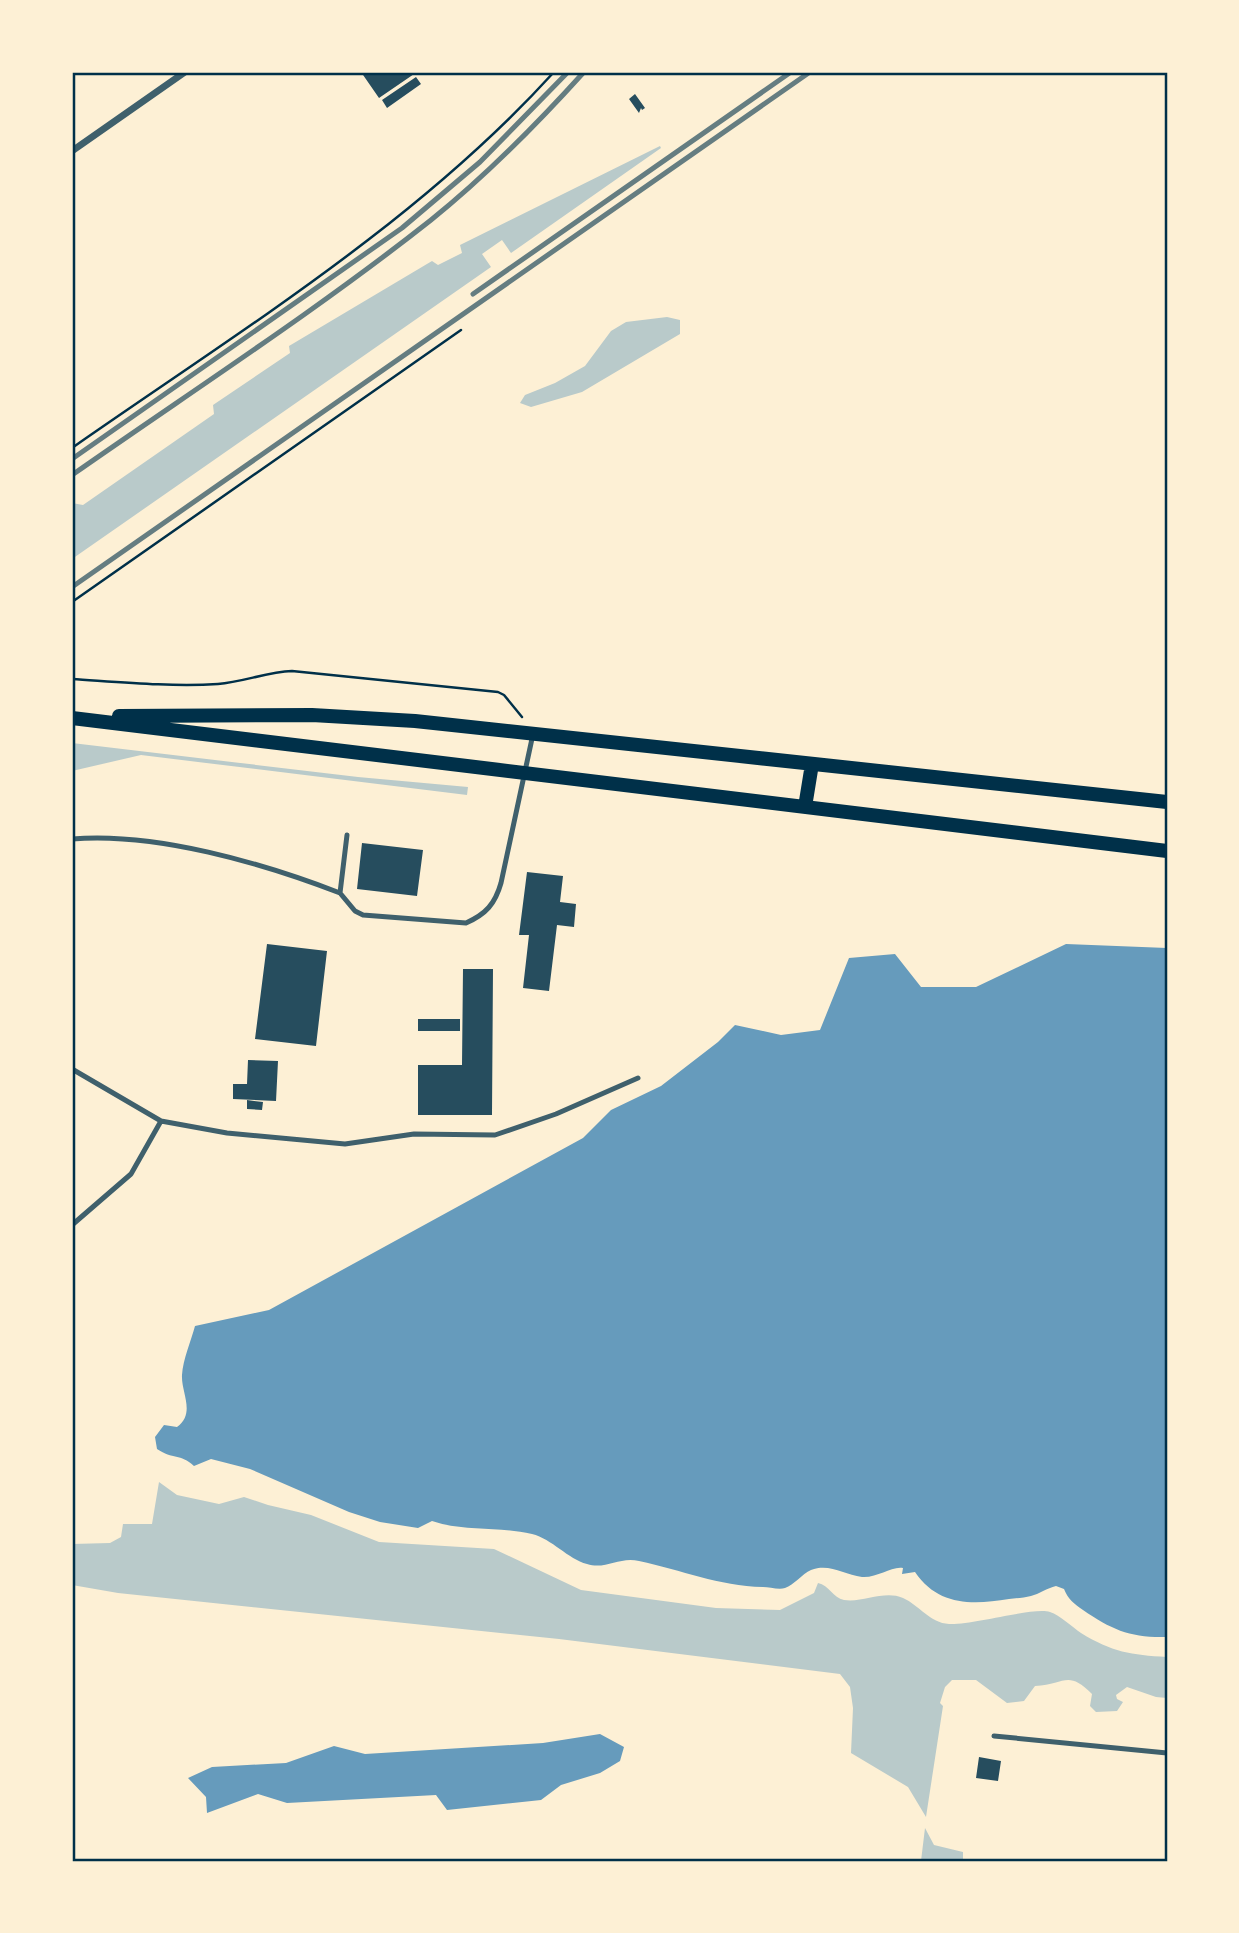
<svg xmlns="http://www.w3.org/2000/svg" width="1239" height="1933" font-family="Ubuntu,sans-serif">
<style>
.green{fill:#b9caca}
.water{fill:#669bbc}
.building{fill:#264d5e}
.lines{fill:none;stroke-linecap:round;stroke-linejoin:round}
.path{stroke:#003049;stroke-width:2.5}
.service{stroke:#3f606c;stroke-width:5}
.minor{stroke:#3f606c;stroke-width:7}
.secondary{stroke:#003049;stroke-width:14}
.rail{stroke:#657d81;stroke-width:5}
.neatline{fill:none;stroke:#003049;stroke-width:2.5}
</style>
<rect width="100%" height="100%" fill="#fdf0d5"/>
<!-- green -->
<path class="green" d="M 660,146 L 661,148 L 511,253 L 502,240 L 482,254 L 491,267 L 72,559 L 72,503 L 83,505 L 214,414 L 213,405 L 290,353 L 289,346 L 432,261 L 438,265 L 462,253 L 460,245 Z
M 667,317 L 680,320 L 680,334 L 582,392 L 531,407 L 520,403 L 525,395 L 555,383 L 585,366 L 611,331 L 626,322 Z
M 72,743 L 358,777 L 468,787 L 467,795 L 141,755 L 72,771 Z
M 159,1482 L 177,1495 L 219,1504 L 244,1497 L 268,1505 L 311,1515 L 379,1542 L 494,1549 L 581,1590 L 716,1608 L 780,1610 L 814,1593 L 818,1583 C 829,1585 833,1598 844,1600 C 863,1603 884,1590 903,1598 C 919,1605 930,1623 949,1624 C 974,1625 1033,1607 1050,1612 C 1060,1615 1072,1627 1081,1633 C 1112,1652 1131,1655 1167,1657 L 1167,1698 L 1156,1697 L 1127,1687 L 1116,1695 L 1117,1699 L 1123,1702 L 1117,1711 L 1096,1712 L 1090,1706 L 1092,1694 C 1067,1669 1065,1685 1035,1686 L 1024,1701 L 1007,1703 L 976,1680 L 952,1680 L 945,1687 L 940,1703 L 943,1706 L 926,1817 L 908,1787 L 851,1753 L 853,1708 L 850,1687 L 840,1674 L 559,1639 L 118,1593 L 72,1585 L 72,1544 L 110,1543 L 121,1537 L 123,1524 L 152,1524 Z
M 925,1828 L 934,1845 L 963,1852 L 963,1861 L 921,1861 Z"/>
<!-- water -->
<path class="water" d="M 1066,944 L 1167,948 L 1167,1637 C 1131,1638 1112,1630 1083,1610 C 1074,1604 1068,1599 1064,1589 L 1056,1586 C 1047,1588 1039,1594 1031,1596 C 1024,1598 1016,1598 1009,1599 C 972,1605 938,1606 915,1572 L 902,1574 L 903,1568 C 891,1566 878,1578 862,1577 C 844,1575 830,1563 811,1570 C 802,1574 794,1585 785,1588 C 779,1590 769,1587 763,1587 C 718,1586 682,1570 639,1561 C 620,1556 606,1570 587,1564 C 568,1559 552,1539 532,1534 C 499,1526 464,1532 432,1521 L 418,1528 L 380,1522 L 349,1512 L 250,1469 L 211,1459 L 194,1466 C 180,1453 173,1460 157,1449 L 155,1437 L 164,1425 L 177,1427 C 196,1413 181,1393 182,1375 C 183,1359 191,1341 195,1326 L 269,1310 L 583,1138 L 611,1110 L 661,1086 L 718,1042 L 735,1025 L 781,1035 L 820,1030 L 849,958 L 895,954 L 921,987 L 976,987 Z
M 600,1734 L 624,1747 L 620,1761 L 600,1773 L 561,1785 L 541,1800 L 447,1810 L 436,1795 L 287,1803 L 258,1794 L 207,1813 L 206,1797 L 188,1778 L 212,1767 L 286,1763 L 334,1746 L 365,1754 L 543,1743 Z"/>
<!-- building -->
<path class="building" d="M 361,72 L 417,72 L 379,98 Z
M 416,77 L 421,84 L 387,108 L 382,100 Z
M 635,94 L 645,108 L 642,110 L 641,108 L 639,113 L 629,99 Z
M 362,843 L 423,850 L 417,896 L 357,889 Z
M 527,872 L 563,876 L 560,902 L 576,904 L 574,927 L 557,925 L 549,991 L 523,988 L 529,935 L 519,935 Z
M 267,944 L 327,951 L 316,1046 L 255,1039 Z
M 463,969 L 493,969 L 492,1115 L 418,1115 L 418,1065 L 462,1065 Z
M 418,1019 L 460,1019 L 460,1031 L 418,1031 Z
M 248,1060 L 278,1061 L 276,1101 L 233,1099 L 233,1084 L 247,1084 Z
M 247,1100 L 263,1102 L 262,1110 L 247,1109 Z
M 979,1757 L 1001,1761 L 998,1781 L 976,1778 Z"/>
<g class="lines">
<!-- path -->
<path class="path" d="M 72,448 C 238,332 417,223 554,72
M 72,602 L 461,330
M 72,679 C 119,682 171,687 218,684 C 243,682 267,672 292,671 L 498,692 L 504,695 L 522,717"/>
<!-- service -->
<path class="service" d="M 347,835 L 340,893 L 355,911 L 363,915 L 466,923 C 486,914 495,904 501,883 L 533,734
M 72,839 C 156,832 262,863 340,893
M 72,1069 L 161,1121 L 227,1133 L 345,1144 L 414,1134 L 495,1135 L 556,1114 L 638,1078
M 72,1225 L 131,1174 L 161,1121
M 994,1736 L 1167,1753"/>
<!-- minor -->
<path class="minor" d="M 72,151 L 185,72"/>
<!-- secondary -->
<path class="secondary" d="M 119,716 L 312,715 L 415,721 L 1167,802
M 72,718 L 1167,851
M 805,807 L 812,764"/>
<!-- rail -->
<path class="rail" d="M 473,294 L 791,72
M 72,459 L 402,228 L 480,162 L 568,72
M 72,475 C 192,391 316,311 431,220 C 486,176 537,124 584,72
M 72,587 L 810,72"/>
</g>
<!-- border -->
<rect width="1239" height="1933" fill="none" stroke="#fdf0d5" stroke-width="147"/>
<rect x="74" y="74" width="1092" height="1786" class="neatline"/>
</svg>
